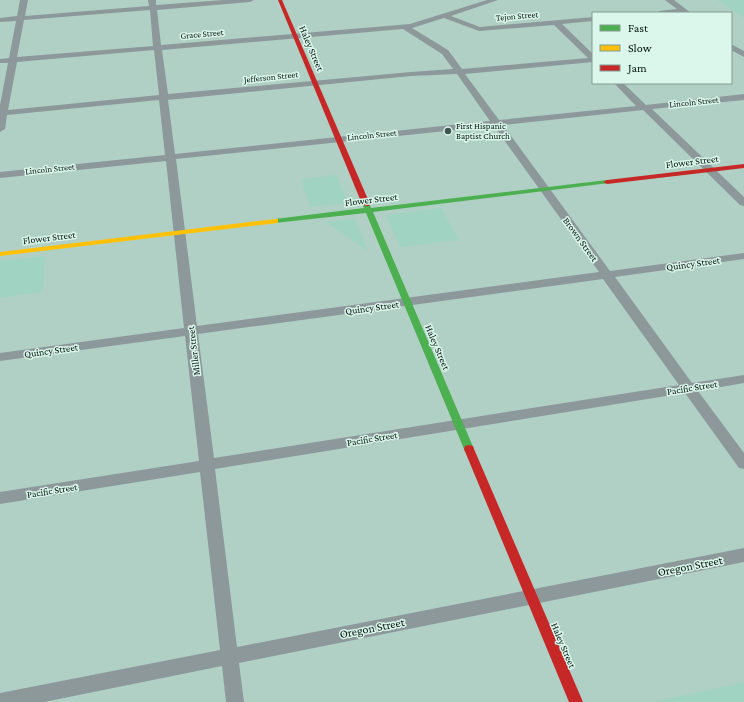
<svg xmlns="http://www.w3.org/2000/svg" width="744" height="702" font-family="'Crimson Pro',serif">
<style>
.built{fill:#a0d3c1}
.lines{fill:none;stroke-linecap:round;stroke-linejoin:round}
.street{fill:#8c989a;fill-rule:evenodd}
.fast{fill:#4caf50;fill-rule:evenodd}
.slow{fill:#ffc107;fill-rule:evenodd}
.jam{fill:#c62828;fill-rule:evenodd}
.poi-dot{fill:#3e544d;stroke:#dbf7ec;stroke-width:1.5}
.labels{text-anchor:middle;stroke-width:3;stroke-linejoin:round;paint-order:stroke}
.far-street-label{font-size:9px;fill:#00120c;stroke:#dbf7ec}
.far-poi-label{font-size:9px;fill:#00120c;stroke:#dbf7ec;text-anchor:start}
.street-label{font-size:10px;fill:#00120c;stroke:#dbf7ec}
.near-street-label{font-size:12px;fill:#00120c;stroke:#dbf7ec}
</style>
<rect width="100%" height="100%" fill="#b1d0c5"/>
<!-- built -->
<path class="built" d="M 717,0 L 744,0 L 744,18 Z
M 337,175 L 348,203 L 310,207 L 301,179 Z
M 441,208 L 459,240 L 400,247 L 386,215 Z
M 355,219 L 359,229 L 368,251 L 326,222 Z
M 45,256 L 43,292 L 0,298 L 0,261 Z
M 744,682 L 744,702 L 654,702 Z"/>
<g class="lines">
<!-- street -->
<path class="street" d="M 20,0 L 28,0 L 25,16 L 149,6 L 148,0 L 156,0 L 156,5 L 223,0 L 254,0 L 250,2 L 157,10 L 161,45 L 410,24 L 487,0 L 498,0 L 451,16 L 480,27 L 593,17 L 593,21 L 562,24 L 593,54 L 593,62 L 465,74 L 499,120 L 636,106 L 614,83 L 623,83 L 646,105 L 744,94 L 744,100 L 652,109 L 744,197 L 744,206 L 740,205 L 643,110 L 503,125 L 610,271 L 744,253 L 744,259 L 615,277 L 692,383 L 744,375 L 744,383 L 698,391 L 744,453 L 744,469 L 739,468 L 685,393 L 215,469 L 237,647 L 744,548 L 744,562 L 239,663 L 244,702 L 226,702 L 222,666 L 44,702 L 0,702 L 0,693 L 220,650 L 200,472 L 0,504 L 0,492 L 199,461 L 185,336 L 0,361 L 0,353 L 184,328 L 166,161 L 0,178 L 0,172 L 165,155 L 159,100 L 7,115 L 5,129 L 0,132 L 0,105 L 8,63 L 0,63 L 0,59 L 9,58 L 16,21 L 0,22 L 0,18 L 17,16 ZM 150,10 L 153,46 L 17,57 L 24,20 ZM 444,18 L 479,31 L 554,25 L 588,58 L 462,69 L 448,50 L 412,28 ZM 403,29 L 442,54 L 453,69 L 411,72 L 168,94 L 162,50 ZM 154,50 L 159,95 L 8,110 L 17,62 ZM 457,74 L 490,121 L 175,154 L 168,100 L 411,76 ZM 494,126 L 599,272 L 197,326 L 176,159 ZM 603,279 L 679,385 L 214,458 L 198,334 Z
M 665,0 L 674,0 L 691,13 L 656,13 L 660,11 L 677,9 Z
M 731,44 L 744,51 L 744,57 L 731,50 Z"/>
<!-- fast -->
<path class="fast" d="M 607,180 L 609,181 L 609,183 L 373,212 L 474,449 L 473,452 L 465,452 L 464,449 L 366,213 L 275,223 L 271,221 L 275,219 L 364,208 L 362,204 L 366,202 L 369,202 L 371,208 Z"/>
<!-- slow -->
<path class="slow" d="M 275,219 L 278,219 L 278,223 L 0,256 L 0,252 Z"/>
<!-- jam -->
<path class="jam" d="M 278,0 L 282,0 L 370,204 L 369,206 L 366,206 L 362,204 Z
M 744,164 L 744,168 L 607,184 L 603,182 L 607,180 Z
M 469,445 L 473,446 L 474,449 L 583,702 L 569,702 L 464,449 L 465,446 Z"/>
</g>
<!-- markers -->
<circle class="poi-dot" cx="448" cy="131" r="4"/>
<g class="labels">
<!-- far-street labels -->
<g class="far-street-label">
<text transform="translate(517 16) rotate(-5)" y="3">Tejon Street</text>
<text transform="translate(202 34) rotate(-5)" y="3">Grace Street</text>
<text transform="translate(271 77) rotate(-6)" y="3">Jefferson Street</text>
<text transform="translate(694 102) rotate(-6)" y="3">Lincoln Street</text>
<text transform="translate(372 135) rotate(-6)" y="3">Lincoln Street</text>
<text transform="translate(50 169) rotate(-6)" y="3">Lincoln Street</text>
</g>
<!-- far-poi labels -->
<g class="far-poi-label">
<text x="456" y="129">First Hispanic<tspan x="456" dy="10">Baptist Church</tspan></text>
</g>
<!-- street labels -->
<g class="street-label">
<text transform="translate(312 48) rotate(67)" y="4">Haley Street</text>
<text transform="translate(692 161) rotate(-7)" y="4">Flower Street</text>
<text transform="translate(371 199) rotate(-7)" y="4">Flower Street</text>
<text transform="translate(49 237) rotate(-7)" y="4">Flower Street</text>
<text transform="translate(581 239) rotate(54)" y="4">Brown Street</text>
<text transform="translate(693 263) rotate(-8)" y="4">Quincy Street</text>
<text transform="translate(372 307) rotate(-8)" y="4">Quincy Street</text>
<text transform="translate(438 347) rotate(67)" y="4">Haley Street</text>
<text transform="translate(51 350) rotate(-8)" y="4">Quincy Street</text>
<text transform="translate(193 351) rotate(-97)" y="4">Miller Street</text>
<text transform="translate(692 387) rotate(-9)" y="4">Pacific Street</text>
<text transform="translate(372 438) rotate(-9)" y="4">Pacific Street</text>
<text transform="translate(52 490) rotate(-9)" y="4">Pacific Street</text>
<text transform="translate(564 645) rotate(67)" y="4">Haley Street</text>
</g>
<!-- near-street labels -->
<g class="near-street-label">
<text transform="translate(690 566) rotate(-11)" y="4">Oregon Street</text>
<text transform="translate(372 628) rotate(-11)" y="4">Oregon Street</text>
</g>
</g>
<!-- legend -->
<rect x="592" y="12" width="140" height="72" fill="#dbf7ec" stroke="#839b92"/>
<rect x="600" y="25" width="20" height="6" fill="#4caf50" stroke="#839b92"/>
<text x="628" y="32" font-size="12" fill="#00120c">Fast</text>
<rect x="600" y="45" width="20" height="6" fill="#ffc107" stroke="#839b92"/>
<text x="628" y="52" font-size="12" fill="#00120c">Slow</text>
<rect x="600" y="65" width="20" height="6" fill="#c62828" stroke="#839b92"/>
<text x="628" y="72" font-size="12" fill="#00120c">Jam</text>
</svg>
